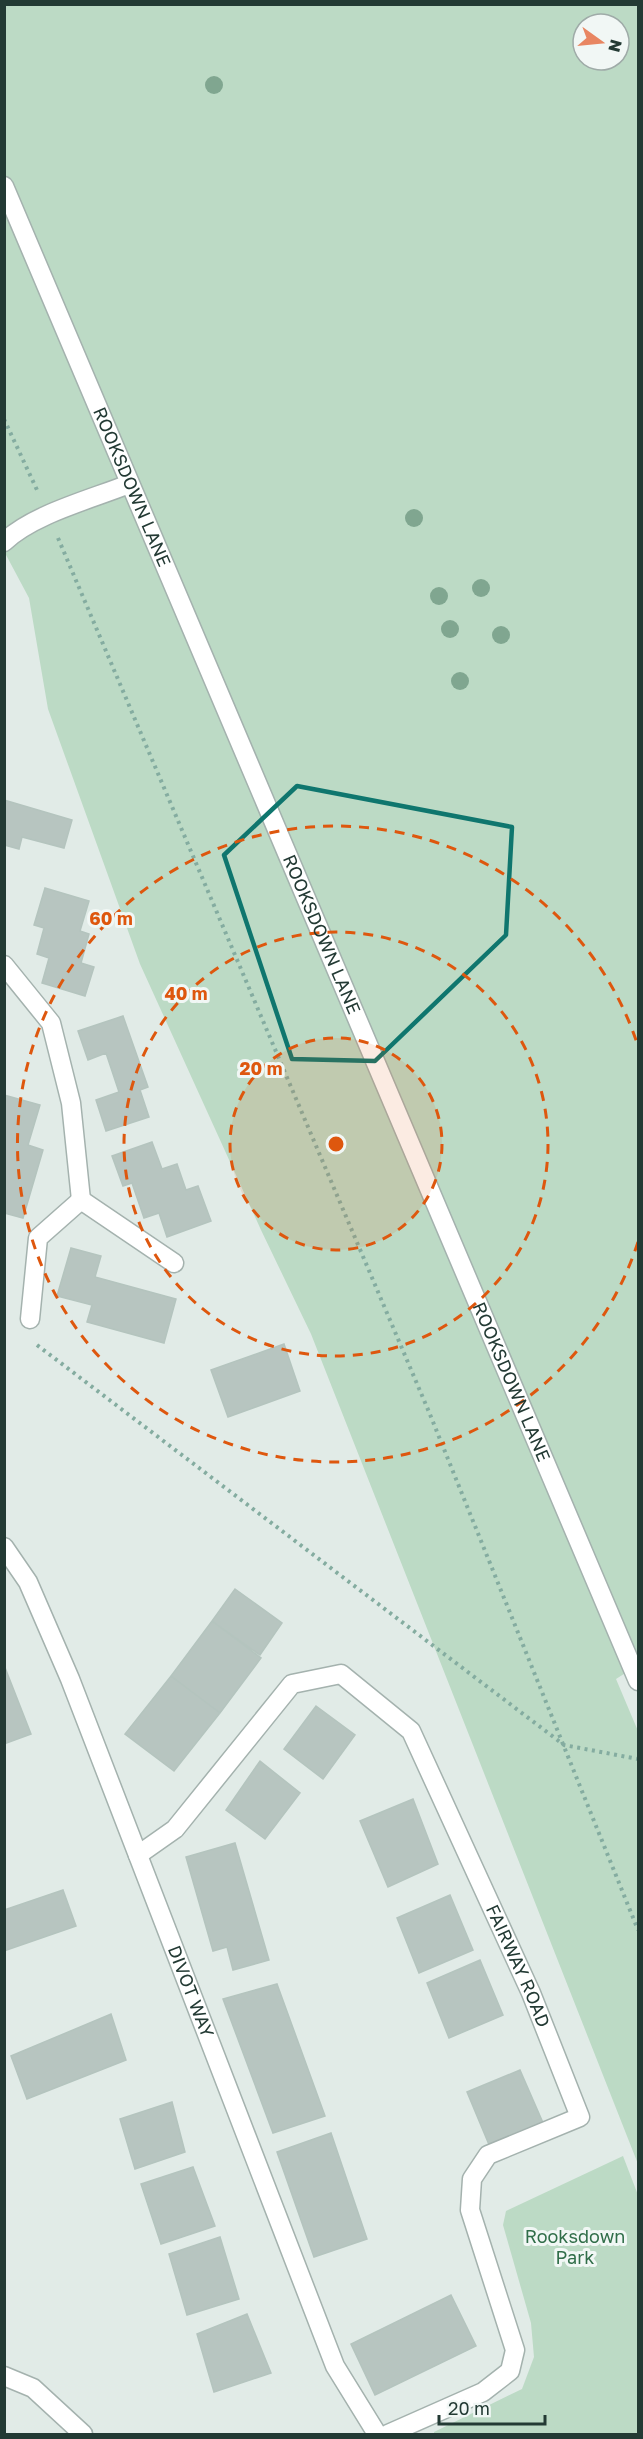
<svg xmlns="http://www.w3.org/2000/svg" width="643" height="2439" font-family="'Golos Text',sans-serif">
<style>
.green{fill:#bcdac5;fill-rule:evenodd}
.building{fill:#b7c5c0;stroke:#b4c4be;stroke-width:1.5}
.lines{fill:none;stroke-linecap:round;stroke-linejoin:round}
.minor-casing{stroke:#a4b2ae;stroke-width:21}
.path{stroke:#84aca0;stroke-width:4;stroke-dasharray:3 4.5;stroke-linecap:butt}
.minor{stroke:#fff;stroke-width:18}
.tree{fill:#80a690}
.marked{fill:none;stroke:#0f766e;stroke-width:4.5;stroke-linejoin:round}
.ring{fill:none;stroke:#de570e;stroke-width:3;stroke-dasharray:10 8}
.labels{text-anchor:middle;stroke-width:6;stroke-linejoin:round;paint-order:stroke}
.street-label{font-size:18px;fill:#233a34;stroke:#f1f7f5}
.park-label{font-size:18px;fill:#306e49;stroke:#f1f7f5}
.centre{fill:#de570e;stroke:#f1f7f5;stroke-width:3}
.ring-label{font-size:18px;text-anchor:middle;font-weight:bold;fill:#de570e;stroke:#f1f7f5;stroke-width:6;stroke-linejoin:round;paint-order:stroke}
</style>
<rect width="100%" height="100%" fill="#e1ebe7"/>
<!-- green -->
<path class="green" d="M 4,5 L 638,5 L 638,1665 L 616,1679 L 638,1731 L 638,2164 L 311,1334 L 261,1230 L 140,964 L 48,709 L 29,598 L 5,553 ZM 583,24 L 619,24 L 619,60 L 583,60 Z
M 623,2156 L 638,2195 L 638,2434 L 434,2434 L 434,2432 L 522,2389 L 534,2357 L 531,2323 L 503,2225 L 506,2211 Z"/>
<!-- building -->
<path class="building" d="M 4,800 L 72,820 L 64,848 L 22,837 L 19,849 L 4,845 Z
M 45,888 L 89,901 L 80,931 L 89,934 L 81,963 L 94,967 L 85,996 L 42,983 L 49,958 L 37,954 L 44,928 L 34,925 Z
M 123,1016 L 148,1087 L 140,1090 L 149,1117 L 106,1131 L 96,1100 L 119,1092 L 106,1053 L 88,1060 L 78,1031 Z
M 4,1095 L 40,1105 L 28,1145 L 43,1150 L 23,1218 L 4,1213 Z
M 152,1142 L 162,1169 L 177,1164 L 186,1190 L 198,1186 L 211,1221 L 167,1237 L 159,1213 L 144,1218 L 132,1183 L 123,1186 L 112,1156 Z
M 71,1248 L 101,1256 L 95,1277 L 176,1299 L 164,1343 L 87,1322 L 92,1305 L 57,1296 Z
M 284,1344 L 300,1391 L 228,1417 L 211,1370 Z
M 235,1589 L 282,1623 L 260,1655 L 212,1621 Z
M 212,1621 L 261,1658 L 220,1713 L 171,1676 Z
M 4,1665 L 31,1734 L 4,1744 Z
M 171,1676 L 220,1713 L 174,1771 L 125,1734 Z
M 316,1706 L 355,1735 L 323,1779 L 284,1749 Z
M 260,1761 L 300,1793 L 265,1839 L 226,1810 Z
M 413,1799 L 438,1864 L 388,1887 L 360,1821 Z
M 235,1843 L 269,1960 L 233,1970 L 227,1947 L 213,1951 L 186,1857 Z
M 63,1890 L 76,1926 L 4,1951 L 4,1910 Z
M 450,1895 L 473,1950 L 419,1973 L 397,1918 Z
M 480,1960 L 503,2015 L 449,2038 L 427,1983 Z
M 277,1984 L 325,2116 L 273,2133 L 223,1999 Z
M 111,2014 L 126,2060 L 27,2099 L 11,2056 Z
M 520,2070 L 544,2125 L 490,2147 L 467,2092 Z
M 172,2102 L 185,2152 L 135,2169 L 120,2119 Z
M 331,2133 L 367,2239 L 314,2257 L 277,2152 Z
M 193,2167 L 215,2226 L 161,2244 L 141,2184 Z
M 220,2237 L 239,2299 L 187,2315 L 169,2254 Z
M 451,2295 L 476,2346 L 375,2395 L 351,2344 Z
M 247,2314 L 271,2373 L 214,2392 L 197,2334 Z"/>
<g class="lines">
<!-- minor casing -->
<g class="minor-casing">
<g id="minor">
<path id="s1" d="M 4,186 L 638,1681"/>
<path d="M 4,542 C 33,514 92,499 129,484"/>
<path d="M 4,965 L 51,1023 L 71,1103 L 81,1200"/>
<path d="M 81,1200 L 174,1263"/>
<path d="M 30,1319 L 38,1238 L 81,1200"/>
<path id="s2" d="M 4,1547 L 28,1582 L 70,1679 L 335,2366 L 377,2434"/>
<path id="s3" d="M 138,1855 L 175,1829 L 292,1684 L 341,1674 L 411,1731 L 531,1993 L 580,2117 L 488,2155 L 472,2179 L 470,2210 L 515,2350 L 510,2371 L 483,2392 L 388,2434"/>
<path d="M 4,2376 L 33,2388 L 83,2434"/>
</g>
</g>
<!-- path -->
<path class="path" d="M 4,419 L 37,490
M 58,538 L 429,1412 L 638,1930
M 37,1345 L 564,1745 L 638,1759"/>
<!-- minor -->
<use href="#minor" class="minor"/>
</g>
<!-- trees -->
<g class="tree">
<circle cx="214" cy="85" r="9"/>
<circle cx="414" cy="518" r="9"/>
<circle cx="481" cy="588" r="9"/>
<circle cx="439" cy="596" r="9"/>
<circle cx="450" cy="629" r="9"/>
<circle cx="501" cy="635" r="9"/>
<circle cx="460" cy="681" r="9"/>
</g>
<!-- marked area -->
<path class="marked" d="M 297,786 L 512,827 L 506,935 L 375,1061 L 292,1059 L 224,855 Z"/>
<!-- distance rings -->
<circle cx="336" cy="1144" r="106" fill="#de570e" fill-opacity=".12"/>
<g class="ring">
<circle cx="336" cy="1144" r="106"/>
<circle cx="336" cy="1144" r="212"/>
<path d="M638 1242A318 318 0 1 1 638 1046"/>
</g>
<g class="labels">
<!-- street labels -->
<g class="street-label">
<text dy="6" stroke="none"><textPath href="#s1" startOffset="327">ROOKSDOWN LANE</textPath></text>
<text dy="6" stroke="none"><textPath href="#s1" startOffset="813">ROOKSDOWN LANE</textPath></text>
<text dy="6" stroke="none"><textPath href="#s1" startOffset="1299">ROOKSDOWN LANE</textPath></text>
<text dy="6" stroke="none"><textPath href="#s3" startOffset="630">FAIRWAY ROAD</textPath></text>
<text dy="6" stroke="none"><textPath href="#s2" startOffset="483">DIVOT WAY</textPath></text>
</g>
<!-- park labels -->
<g class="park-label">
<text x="575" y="2243">Rooksdown<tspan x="575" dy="21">Park</tspan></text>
</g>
</g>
<circle cx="336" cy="1144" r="9" class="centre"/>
<g class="ring-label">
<text x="111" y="925">60 m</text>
<text x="186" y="1000">40 m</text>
<text x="261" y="1075">20 m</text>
</g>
<!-- border -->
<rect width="643" height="2439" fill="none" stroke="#233a34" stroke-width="12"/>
<!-- north arrow -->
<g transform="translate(601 42) rotate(105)"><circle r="28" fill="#f1f7f5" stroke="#9faba8" stroke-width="1.5"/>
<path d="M0-4.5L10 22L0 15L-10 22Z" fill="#e88662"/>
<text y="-9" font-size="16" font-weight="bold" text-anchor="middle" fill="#233a34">N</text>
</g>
<!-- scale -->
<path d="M439 2415v9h106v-9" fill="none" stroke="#233a34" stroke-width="3"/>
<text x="448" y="2415" font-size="18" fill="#233a34" stroke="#f1f7f5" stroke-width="4.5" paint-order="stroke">20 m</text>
</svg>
